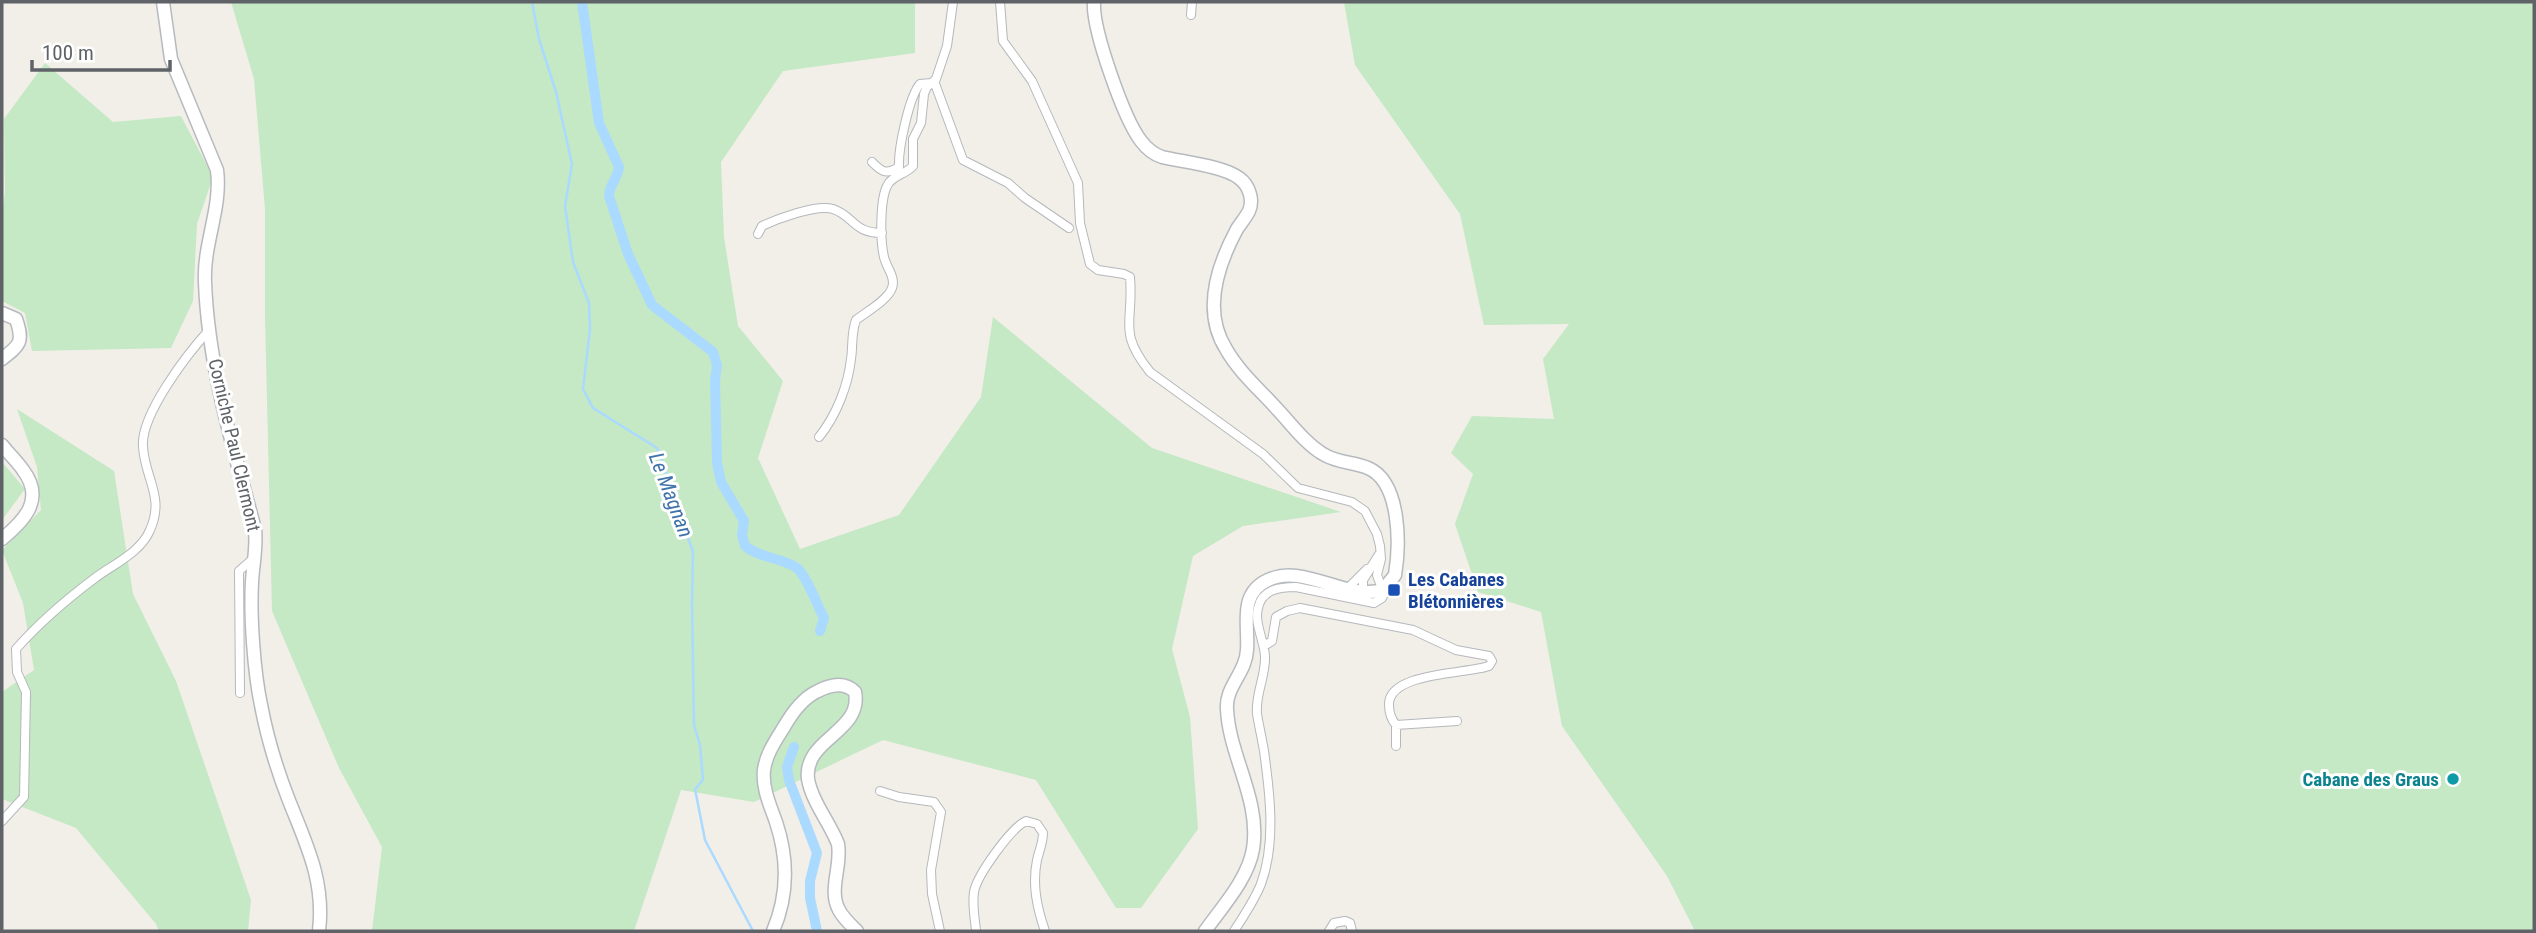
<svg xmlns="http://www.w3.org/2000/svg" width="2536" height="933" font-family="'Roboto Condensed',sans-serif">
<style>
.green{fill:#c5e8c5}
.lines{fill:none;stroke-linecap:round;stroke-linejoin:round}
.stream{stroke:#aadaff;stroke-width:2.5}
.canal{stroke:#aadaff;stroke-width:10}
.street-casing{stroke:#b5b8bc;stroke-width:10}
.secondary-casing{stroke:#b6babf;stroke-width:15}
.street{stroke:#fff;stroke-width:8}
.secondary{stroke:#fff;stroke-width:12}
.transit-dot{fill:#1a4fb4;stroke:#fff;stroke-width:2.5}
.culture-dot{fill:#0f9aa8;stroke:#fff;stroke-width:2.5}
.labels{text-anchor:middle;stroke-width:6;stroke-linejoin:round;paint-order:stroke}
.street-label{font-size:19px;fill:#5f6368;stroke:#fff}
.transit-label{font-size:19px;font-weight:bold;fill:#164399;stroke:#fff;text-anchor:start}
.culture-label{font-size:19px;font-weight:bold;fill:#0d838f;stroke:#fff;text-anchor:end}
.water-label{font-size:21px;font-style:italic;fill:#4174aa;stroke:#fff}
</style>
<rect width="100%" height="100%" fill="#f1efe8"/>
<!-- green -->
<path class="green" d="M 231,2 L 915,2 L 915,53 L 783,71 L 721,162 L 724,237 L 738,326 L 783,381 L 758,458 L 800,549 L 899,515 L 981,397 L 993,317 L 1152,448 L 1341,512 L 1243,526 L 1193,556 L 1172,649 L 1190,717 L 1198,829 L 1141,908 L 1116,908 L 1036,780 L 883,740 L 754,802 L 681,790 L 634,931 L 372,931 L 382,847 L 339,768 L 272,611 L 265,315 L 265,209 L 254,79 Z
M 1344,2 L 2534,2 L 2534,931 L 1695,931 L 1667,876 L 1562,726 L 1541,612 L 1478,592 L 1455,524 L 1473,474 L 1451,453 L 1472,416 L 1554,419 L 1543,359 L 1569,324 L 1484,325 L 1460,214 L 1355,65 Z
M 45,63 L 113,122 L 181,116 L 213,177 L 197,224 L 193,301 L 171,348 L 32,351 L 25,313 L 2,301 L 2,214 L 5,192 L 4,119 Z
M 17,409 L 114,471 L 133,594 L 176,681 L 251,900 L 248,931 L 159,931 L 156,924 L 76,828 L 2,799 L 2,692 L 34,670 L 23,603 L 2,550 L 41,510 L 37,467 Z
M 2,462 L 25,489 L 2,520 L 2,461 Z"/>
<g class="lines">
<!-- stream -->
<path class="stream" d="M 532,2 L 539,39 L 556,92 L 572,164 L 565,206 L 573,262 L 589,303 L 590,329 L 583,389 L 593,408 L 657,448 L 693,552 L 692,603 L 694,725 L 700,745 L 703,780 L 695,789 L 705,840 L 753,931"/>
<!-- canal -->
<path class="canal" d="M 582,2 L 599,123 L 619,167 C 618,178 609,185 609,196 L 628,254 L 652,305 L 713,352 L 717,365 L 715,381 L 717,463 L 721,482 L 744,521 L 742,535 L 745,546 C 761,559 781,557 797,568 C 806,575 818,607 824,618 L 820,631
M 794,747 L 787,767 L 789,780 L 817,853 L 810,881 L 810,898 L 817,931"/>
<!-- street casing -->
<g class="street-casing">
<path id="street" d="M 1000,2 L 1003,41 L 1032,81 L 1078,183 L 1080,223 L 1090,264 L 1098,270 L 1124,274 L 1130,277 C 1134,323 1117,331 1150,372 L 1263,454 L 1298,488 L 1352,502 L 1365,511 L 1377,534 L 1380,546 L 1381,559 L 1377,575 L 1384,594 L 1382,598 L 1374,603 L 1296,587 C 1280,587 1262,589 1258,608 C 1254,623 1264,640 1265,656 C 1266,676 1255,694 1257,714 C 1259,726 1262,739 1264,751 C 1270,794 1276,843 1261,884 C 1254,901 1244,916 1234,931
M 1191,15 L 1192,2
M 934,81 L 963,160 L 1008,183 L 1025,198 L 1069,228
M 872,162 C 882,172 886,175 899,167 C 898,149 909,97 920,84 L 931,83
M 758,234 L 762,226 C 777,219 816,204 833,209 C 854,216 853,233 882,233
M 819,437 C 836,416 848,386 851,359 C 853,347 851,333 856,320 C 866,312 888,300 892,288 C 896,277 886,267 884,257 C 880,240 880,200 887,186 C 892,175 905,175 913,166 L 913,139 L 921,123 L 924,94 L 927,87 L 936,79 L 947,46 L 953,2
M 1347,589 L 1367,569
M 1363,592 L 1363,580 L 1380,553
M 1264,646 L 1272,641 L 1276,617 L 1287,611 L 1300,608 L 1413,630 L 1456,650 L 1489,656 L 1492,661 L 1489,666 C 1467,674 1388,672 1389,705 C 1389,713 1391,719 1396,725 L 1457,721
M 240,693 L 239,571 L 255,557
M 1396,746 L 1396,725
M 880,791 L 899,797 L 934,802 L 941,812 L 931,870 L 932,894 L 940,931
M 2,821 L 24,797 L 26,692 L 17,672 L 16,649 C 39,623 67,599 95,578 C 114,564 141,552 150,530 C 165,497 145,479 143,447 C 140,415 188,353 210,329
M 976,931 C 975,919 972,905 974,892 C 977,875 1011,828 1026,821 L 1037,824 L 1043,833 C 1043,843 1039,851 1037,860 C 1032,885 1037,908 1045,931
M 1329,931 L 1334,923 L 1345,921 L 1350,923 L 1352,931"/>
</g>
<!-- secondary casing -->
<g class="secondary-casing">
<path id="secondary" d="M 163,2 L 171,59 L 217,170 C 222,208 203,244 205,282 C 208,365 233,448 255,529 C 257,547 253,564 252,582 C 250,616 254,672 261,705 C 267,737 276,767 288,798 C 306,844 325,880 319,931
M 1094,2 C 1092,29 1124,119 1141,141 C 1147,149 1153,154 1162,157 C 1183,162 1223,166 1239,178 C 1249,185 1254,200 1249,211 C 1246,217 1241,223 1237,229 C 1217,266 1202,311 1226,349 C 1239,372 1260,390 1278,410 C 1292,425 1305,443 1323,454 C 1337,463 1354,462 1368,468 C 1401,482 1400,545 1395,575 L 1383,590 C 1345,601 1305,563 1268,580 C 1238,594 1249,624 1247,650 C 1246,673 1225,687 1227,709 C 1229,756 1261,800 1253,849 C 1248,879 1222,907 1205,931
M 2,313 L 16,319 C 24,342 20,345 2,359
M 2,445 C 8,453 17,461 23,470 C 45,499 25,520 2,539
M 773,931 C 788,896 788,858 776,822 C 770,805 762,788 764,770 C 766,754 776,740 784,727 C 792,713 802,699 816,692 C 829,685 844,681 855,692 C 863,732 803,739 808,779 C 812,802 830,823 838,844 C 842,866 828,890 839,910 C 843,918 851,925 857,931"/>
</g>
<!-- street -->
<use href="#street" class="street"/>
<!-- secondary -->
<use href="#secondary" class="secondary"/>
</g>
<!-- markers -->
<rect class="transit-dot" x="1387" y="583" width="14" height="14" rx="3.5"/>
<circle class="culture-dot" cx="2453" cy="779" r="7"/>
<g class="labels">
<!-- street labels -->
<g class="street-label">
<text transform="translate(235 445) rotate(77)" y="7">Corniche Paul Clermont</text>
</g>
<!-- transit labels -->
<g class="transit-label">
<text x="1408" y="586">Les Cabanes<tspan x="1408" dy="22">Blétonnières</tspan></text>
</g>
<!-- culture labels -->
<g class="culture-label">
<text x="2439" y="786">Cabane des Graus</text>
</g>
<!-- water labels -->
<g class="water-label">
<text transform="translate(671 495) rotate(69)" y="7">Le Magnan</text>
</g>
</g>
<!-- border -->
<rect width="2536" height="933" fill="none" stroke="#5f6368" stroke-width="7"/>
<!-- scale -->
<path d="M32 60v10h138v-10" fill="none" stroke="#5f6368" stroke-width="3.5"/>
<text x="42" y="60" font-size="21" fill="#5f6368" stroke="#ffffff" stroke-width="5" paint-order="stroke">100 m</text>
</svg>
